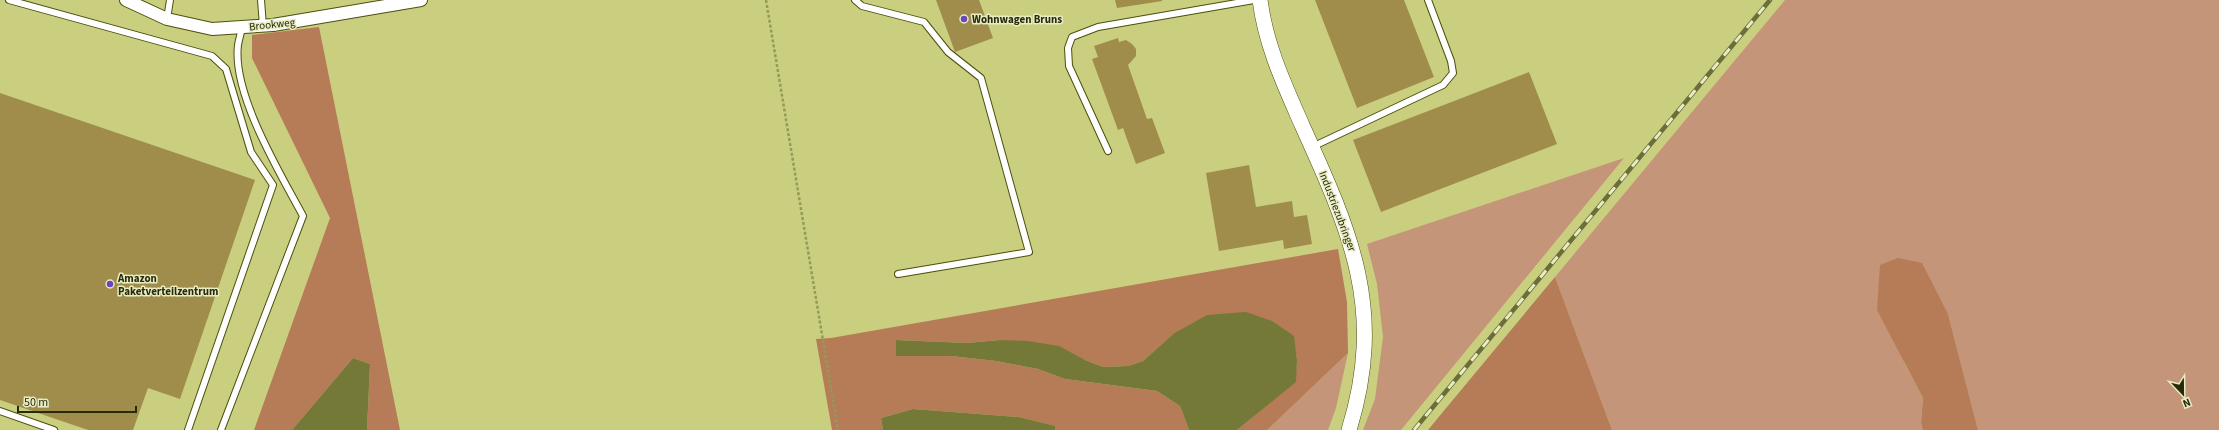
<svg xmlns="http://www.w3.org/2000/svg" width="2219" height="430" font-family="'Source Sans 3',sans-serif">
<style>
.green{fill:#c59579}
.forest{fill:#b67b57}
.water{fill:#757937}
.building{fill:#a18d4b}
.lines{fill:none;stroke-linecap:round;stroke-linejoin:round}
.service-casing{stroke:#4c4f0e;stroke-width:8}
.minor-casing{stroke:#4c4f0e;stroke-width:14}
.tertiary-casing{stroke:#4c4f0e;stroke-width:16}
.path{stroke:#959a58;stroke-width:2.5;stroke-dasharray:3 2;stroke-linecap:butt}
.service{stroke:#fff;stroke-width:6}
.minor{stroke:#fff;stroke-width:12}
.tertiary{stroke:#fff;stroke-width:15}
.rail-casing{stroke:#6a6e38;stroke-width:4.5}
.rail{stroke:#e8ecc5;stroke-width:3;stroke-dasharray:9;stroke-linecap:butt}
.poi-dot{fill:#6946be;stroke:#e8ecc5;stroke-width:1.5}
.labels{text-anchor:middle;stroke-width:3;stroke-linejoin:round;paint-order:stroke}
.poi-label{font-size:11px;font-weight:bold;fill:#282a07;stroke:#e8ecc5;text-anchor:start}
.street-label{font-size:11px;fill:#282a07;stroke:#e8ecc5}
</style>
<rect width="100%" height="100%" fill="#c9cf7e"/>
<!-- green -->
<path class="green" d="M 1785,0 L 2219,0 L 2219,430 L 1978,430 L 1948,314 L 1904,362 L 1923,398 L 1921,423 L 1923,430 L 1612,430 L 1555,277 Z
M 1624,158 L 1401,430 L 1363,430 L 1375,399 L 1383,337 L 1377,284 L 1367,244 Z
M 1348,353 L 1336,408 L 1328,430 L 1267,430 Z"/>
<!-- forest -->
<path class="forest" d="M 319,27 L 400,430 L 367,430 L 370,364 L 353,358 L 292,430 L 254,430 L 330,218 L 252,58 L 252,35 Z
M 1338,249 L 1347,302 L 1348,353 L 1267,430 L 1237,430 L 1295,382 L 1297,360 L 1293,335 L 1173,334 L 1143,361 L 1128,366 L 1103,367 L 1085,360 L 1000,340 L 967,343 L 896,340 L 896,355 L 951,356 L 996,361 L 1038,369 L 1065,379 L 1157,391 L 1180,406 L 1189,430 L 1055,430 L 1054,426 L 1019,417 L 913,409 L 881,418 L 883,430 L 832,430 L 816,339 L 831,338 Z
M 1898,258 L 1922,263 L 1948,314 L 1978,430 L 1923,430 L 1921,423 L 1923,398 L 1877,310 L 1880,265 Z
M 1555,277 L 1612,430 L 1428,430 L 1442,413 Z"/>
<!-- water -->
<path class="water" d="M 1246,312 L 1272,321 L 1294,336 L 1297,360 L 1296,382 L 1237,430 L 1189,430 L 1180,406 L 1157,391 L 1065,379 L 1038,369 L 996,361 L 951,356 L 896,356 L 896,340 L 967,343 L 1000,340 L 1028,341 L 1059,346 L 1085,360 L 1103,367 L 1128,366 L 1143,361 L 1173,334 L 1207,315 Z
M 353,358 L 370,364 L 367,430 L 292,430 Z
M 913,409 L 1019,417 L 1055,426 L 1055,430 L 883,430 L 881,418 Z"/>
<!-- building -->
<path class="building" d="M 936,0 L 979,0 L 993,38 L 955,52 Z
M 1115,0 L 1162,0 L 1162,1 L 1117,8 Z
M 1315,0 L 1404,0 L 1434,77 L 1357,108 Z
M 1118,38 L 1119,42 L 1126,40 L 1132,44 L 1136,49 L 1136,56 L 1128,65 L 1147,119 L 1152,118 L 1165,153 L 1136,164 L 1123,128 L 1118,130 L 1092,59 L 1098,57 L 1094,46 Z
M 1529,72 L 1557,144 L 1381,212 L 1353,140 Z
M 0,93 L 255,180 L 180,399 L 148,388 L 133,430 L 88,430 L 0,400 Z
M 1249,165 L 1256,207 L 1292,201 L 1294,217 L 1307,215 L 1312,244 L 1284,249 L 1283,240 L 1219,251 L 1206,173 Z"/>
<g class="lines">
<!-- service casing -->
<g class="service-casing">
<path id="service" d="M 9,0 L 212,56 L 226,69 L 251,152 L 273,185 L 188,430
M 261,0 L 263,26
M 855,0 L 862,6 L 924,22 L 948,52 L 981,78 L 1029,252 L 898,274
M 167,19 L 170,0
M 1312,147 L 1443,85 L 1453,73 L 1451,61 L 1428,0
M 1108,151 L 1069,66 L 1068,48 L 1072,37 L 1098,27 L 1254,0
M 0,411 L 54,430
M 221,430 L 303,216 C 280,173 232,94 238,45 C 239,39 241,33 242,27"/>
</g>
<!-- minor casing -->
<g class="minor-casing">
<path id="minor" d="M 126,0 L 167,19 L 212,29 L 273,25 L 421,0"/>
</g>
<!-- tertiary casing -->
<g class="tertiary-casing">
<path id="tertiary" d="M 1260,0 C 1266,46 1284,84 1302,125 C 1351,233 1386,310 1349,430"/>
</g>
<!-- path -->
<path class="path" d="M 766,0 L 838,430"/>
<!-- service -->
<use href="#service" class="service"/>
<!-- minor -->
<use href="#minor" class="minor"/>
<!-- tertiary -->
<use href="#tertiary" class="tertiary"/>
<!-- rail casing -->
<g class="rail-casing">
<path id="rail" d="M 1414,430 L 1770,0"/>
</g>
<!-- rail -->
<use href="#rail" class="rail"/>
</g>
<!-- markers -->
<g class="poi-dot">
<circle cx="964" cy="19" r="4"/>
<circle cx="110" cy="284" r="4"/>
</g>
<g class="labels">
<!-- poi labels -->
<g class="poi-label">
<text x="972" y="23">Wohnwagen Bruns</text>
<text x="118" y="282">Amazon<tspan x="118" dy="13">Paketverteilzentrum</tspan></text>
</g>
<!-- street labels -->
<g class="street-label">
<text transform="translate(272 24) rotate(-6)" y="4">Brookweg</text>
<text transform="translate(1338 211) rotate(69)" y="4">Industriezubringer</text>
</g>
</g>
<!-- north arrow -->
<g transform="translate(2183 394) rotate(158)" stroke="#e8ecc5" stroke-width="3" paint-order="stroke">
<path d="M0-3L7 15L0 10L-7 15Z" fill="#282a07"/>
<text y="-6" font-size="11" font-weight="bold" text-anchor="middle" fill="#282a07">N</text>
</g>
<!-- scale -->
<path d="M18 406v6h118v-6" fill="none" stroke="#282a07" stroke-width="2"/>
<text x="24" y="406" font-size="12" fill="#282a07" stroke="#e8ecc5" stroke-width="3" paint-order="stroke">50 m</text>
</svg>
